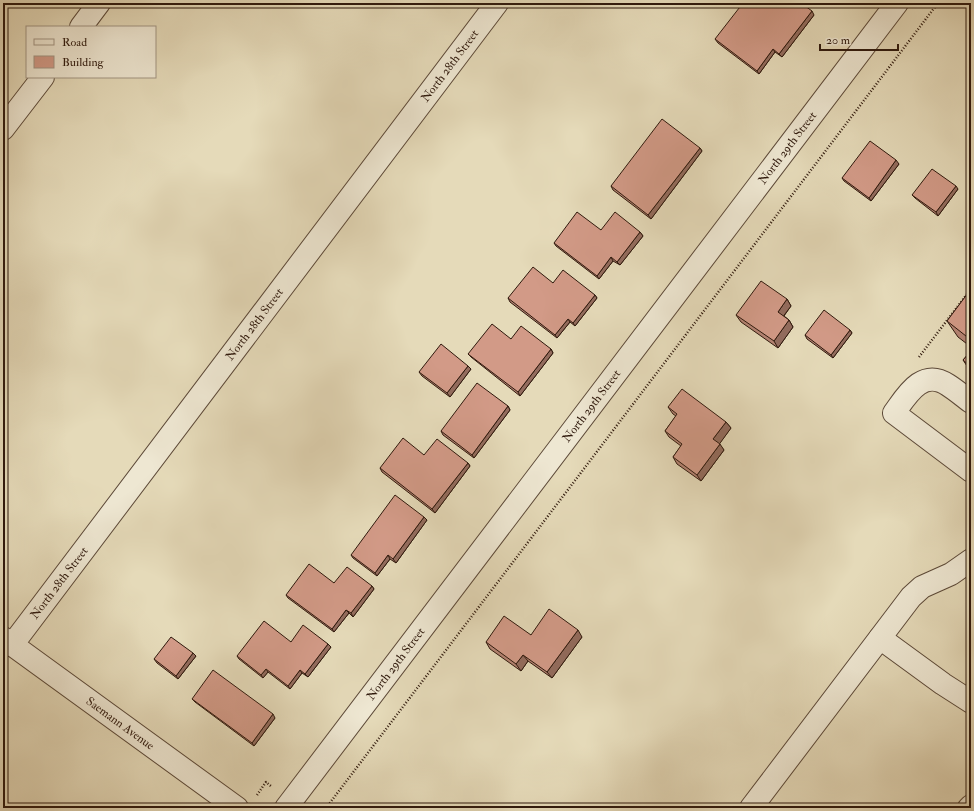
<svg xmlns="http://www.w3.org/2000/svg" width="974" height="811" font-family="'IM FELL Double Pica',serif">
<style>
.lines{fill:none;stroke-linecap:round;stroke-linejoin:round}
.minor-casing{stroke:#5c4938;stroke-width:24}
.path{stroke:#2f190d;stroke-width:2.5;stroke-dasharray:1 2;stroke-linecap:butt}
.minor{stroke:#eee7d2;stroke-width:22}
.wall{fill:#b58474;stroke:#2f190d}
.shaded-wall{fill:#936c5e;stroke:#2f190d}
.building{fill:#d29a87;stroke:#2f190d}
.labels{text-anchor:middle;stroke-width:3;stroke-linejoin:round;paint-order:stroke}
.street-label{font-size:12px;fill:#2f190d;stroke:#eee7d2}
</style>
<rect width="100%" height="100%" fill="#e5dab9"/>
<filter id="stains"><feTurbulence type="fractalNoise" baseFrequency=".005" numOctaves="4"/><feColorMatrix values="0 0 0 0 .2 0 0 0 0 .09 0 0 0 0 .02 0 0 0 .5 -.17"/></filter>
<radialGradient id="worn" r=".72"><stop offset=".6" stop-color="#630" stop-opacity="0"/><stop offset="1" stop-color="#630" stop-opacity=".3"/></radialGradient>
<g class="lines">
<!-- minor casing -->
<g class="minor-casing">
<g id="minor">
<path d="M 81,27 L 99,3"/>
<path d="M 3,129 L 43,77"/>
<path d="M 971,402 C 964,397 956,390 948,385 C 922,368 907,395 894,413 L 971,471"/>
<path id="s1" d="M 3,638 L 237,808"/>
<path d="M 880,638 L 943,684 L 971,702"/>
<path id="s2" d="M 12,645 L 497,3"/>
<path id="s3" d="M 286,808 L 897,3"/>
<path d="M 751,808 L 911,597 L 922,587 L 951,574 L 971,560"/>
<path d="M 969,808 L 971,806"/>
</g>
</g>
<!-- path -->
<path class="path" d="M 919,357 L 971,289
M 257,795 L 266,782 L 272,787
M 326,808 L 938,3"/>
<!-- minor -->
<use href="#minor" class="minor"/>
</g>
<!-- wall -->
<path class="wall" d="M 814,15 L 782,57 L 775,52 L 759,74 L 718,43 L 715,39 Z
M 700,148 L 702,151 L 651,219 L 613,190 L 611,186 Z
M 899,164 L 871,201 L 844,181 L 842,178 Z
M 958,189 L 938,216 L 915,198 L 912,195 Z
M 601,230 L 640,232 L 643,236 L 620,265 L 613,261 L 599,279 L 556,246 L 554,243 Z
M 553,283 L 595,295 L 597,298 L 575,326 L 570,322 L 557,338 L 510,302 L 508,298 Z
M 971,289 L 971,347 L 958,337 L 947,321 Z
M 787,299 L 791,306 L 784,316 L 789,320 L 793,327 L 778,348 L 741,322 L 736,315 Z
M 850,330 L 852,333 L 833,358 L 807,339 L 805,335 Z
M 511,339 L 551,349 L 553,353 L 520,396 L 471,357 L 468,354 Z
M 971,351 L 971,372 L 963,360 Z
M 468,366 L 471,369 L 450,397 L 422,376 L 419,372 Z
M 508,406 L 510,410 L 474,458 L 443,435 L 441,431 Z
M 668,407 L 726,422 L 731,428 L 719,444 L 724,450 L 701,481 L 677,464 L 673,457 L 681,446 L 669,437 L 665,431 L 676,416 L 673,414 Z
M 424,455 L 468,463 L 470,466 L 435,513 L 382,472 L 380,468 Z
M 427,520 L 396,563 L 390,559 L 377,576 L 353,558 L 351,555 Z
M 334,583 L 372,586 L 374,589 L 353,617 L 349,613 L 334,632 L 288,598 L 286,595 Z
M 531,635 L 582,637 L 552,678 L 528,661 L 521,671 L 490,649 L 486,642 Z
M 291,642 L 328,644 L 331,647 L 308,677 L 302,673 L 290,689 L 268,672 L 263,678 L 239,659 L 237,656 Z
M 196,656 L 178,679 L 157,663 L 154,659 Z
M 192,699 L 275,718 L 254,746 L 195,702 Z"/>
<!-- shaded-wall -->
<path class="shaded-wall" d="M 812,11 L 814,15 L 782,57 L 779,54 Z
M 773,49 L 775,52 L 759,74 L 757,71 Z
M 700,148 L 702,151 L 651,219 L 648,215 Z
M 896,160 L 899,164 L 871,201 L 869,198 Z
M 956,186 L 958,189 L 938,216 L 936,212 Z
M 640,232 L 643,236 L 620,265 L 617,262 Z
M 611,257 L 613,261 L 599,279 L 597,276 Z
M 595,295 L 597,298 L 575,326 L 573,323 Z
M 787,299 L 791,306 L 782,318 L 778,312 Z
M 568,319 L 570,322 L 557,338 L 555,335 Z
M 789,320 L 793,327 L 778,348 L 774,341 Z
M 850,330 L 852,333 L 833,358 L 831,355 Z
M 551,349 L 553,353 L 520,396 L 518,392 Z
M 468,366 L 471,369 L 450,397 L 447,393 Z
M 508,406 L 510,410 L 474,458 L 472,455 Z
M 726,422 L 731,428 L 718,446 L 713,439 Z
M 720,444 L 724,450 L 701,481 L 697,475 Z
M 468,463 L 470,466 L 435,513 L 432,509 Z
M 424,517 L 427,520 L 396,563 L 393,559 Z
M 388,555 L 390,559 L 377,576 L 375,573 Z
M 372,586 L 374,589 L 353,617 L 351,613 Z
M 346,610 L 349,613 L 334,632 L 332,629 Z
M 578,630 L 582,637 L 552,678 L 547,672 Z
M 328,644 L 331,647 L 308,677 L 305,674 Z
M 193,653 L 196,656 L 178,679 L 176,676 Z
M 523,655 L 528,661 L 521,671 L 516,664 Z
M 266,669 L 268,672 L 263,678 L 261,675 Z
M 300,670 L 302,673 L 290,689 L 288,686 Z
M 273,714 L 275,718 L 254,746 L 252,743 Z"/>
<!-- building -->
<path class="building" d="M 743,3 L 801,3 L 812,11 L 779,54 L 773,49 L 757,71 L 715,39 Z
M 662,119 L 700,148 L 648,215 L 611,186 Z
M 870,141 L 896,160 L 869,198 L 842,178 Z
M 932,169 L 956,186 L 936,212 L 912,195 Z
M 577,212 L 601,230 L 615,212 L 640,232 L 617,262 L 611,257 L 597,276 L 554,243 Z
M 533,267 L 553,283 L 563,270 L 595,295 L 573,323 L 568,319 L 555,335 L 508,298 Z
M 761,281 L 787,299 L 778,312 L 789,320 L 774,341 L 736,315 Z
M 971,289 L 971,340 L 947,321 Z
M 824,310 L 850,330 L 831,355 L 805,335 Z
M 492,324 L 511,339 L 521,326 L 551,349 L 518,392 L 468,354 Z
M 441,344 L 468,366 L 447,393 L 419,372 Z
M 971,351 L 971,367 L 963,360 Z
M 477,383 L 508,406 L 472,455 L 441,431 Z
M 682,389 L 726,422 L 713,439 L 720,444 L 697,475 L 673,457 L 682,444 L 665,431 L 677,414 L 668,407 Z
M 403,438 L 424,455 L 437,439 L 468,463 L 432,509 L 380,468 Z
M 395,495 L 424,517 L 393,559 L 388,555 L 375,573 L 351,555 Z
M 309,564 L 334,583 L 347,567 L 372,586 L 351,613 L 346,610 L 332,629 L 286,595 Z
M 549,609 L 578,630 L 547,672 L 523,655 L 516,664 L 486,642 L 504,616 L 531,635 Z
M 264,621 L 291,642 L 303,625 L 328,644 L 305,674 L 300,670 L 288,686 L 266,669 L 261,675 L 237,656 Z
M 171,637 L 193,653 L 176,676 L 154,659 Z
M 213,670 L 273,714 L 252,743 L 192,699 Z"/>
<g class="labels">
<!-- street labels -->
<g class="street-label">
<text dy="4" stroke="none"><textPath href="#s2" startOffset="726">North 28th Street</textPath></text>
<text dy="4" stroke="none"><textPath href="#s3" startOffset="829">North 29th Street</textPath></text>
<text dy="4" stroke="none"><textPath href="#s2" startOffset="402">North 28th Street</textPath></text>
<text dy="4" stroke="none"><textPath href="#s3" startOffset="505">North 29th Street</textPath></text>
<text dy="4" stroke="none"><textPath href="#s2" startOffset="78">North 28th Street</textPath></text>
<text dy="4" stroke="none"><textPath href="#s3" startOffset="181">North 29th Street</textPath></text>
<text dy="4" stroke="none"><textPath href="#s1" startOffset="145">Saemann Avenue</textPath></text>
</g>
</g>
<!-- margin -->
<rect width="974" height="811" fill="none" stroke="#e5dab9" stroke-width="16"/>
<rect x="4" y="4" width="966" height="803" fill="none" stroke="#2f190d" stroke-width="2"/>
<rect x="8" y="8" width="958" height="795" fill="none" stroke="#2f190d"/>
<!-- legend -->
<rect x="26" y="26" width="130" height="52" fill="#eee7d2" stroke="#a29583"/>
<rect x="34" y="39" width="20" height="6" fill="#eee7d2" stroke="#a29583"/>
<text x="62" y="46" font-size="12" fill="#2f190d">Road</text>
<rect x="34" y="56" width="20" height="12" fill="#d29a87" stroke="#a29583"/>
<text x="62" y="66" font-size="12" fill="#2f190d">Building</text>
<!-- scale -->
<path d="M820 44v6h78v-6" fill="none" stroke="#2f190d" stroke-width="2"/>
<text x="826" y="44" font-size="12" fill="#2f190d" stroke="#eee7d2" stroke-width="3" paint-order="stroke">20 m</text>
<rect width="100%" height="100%" filter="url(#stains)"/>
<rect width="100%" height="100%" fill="url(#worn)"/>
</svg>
